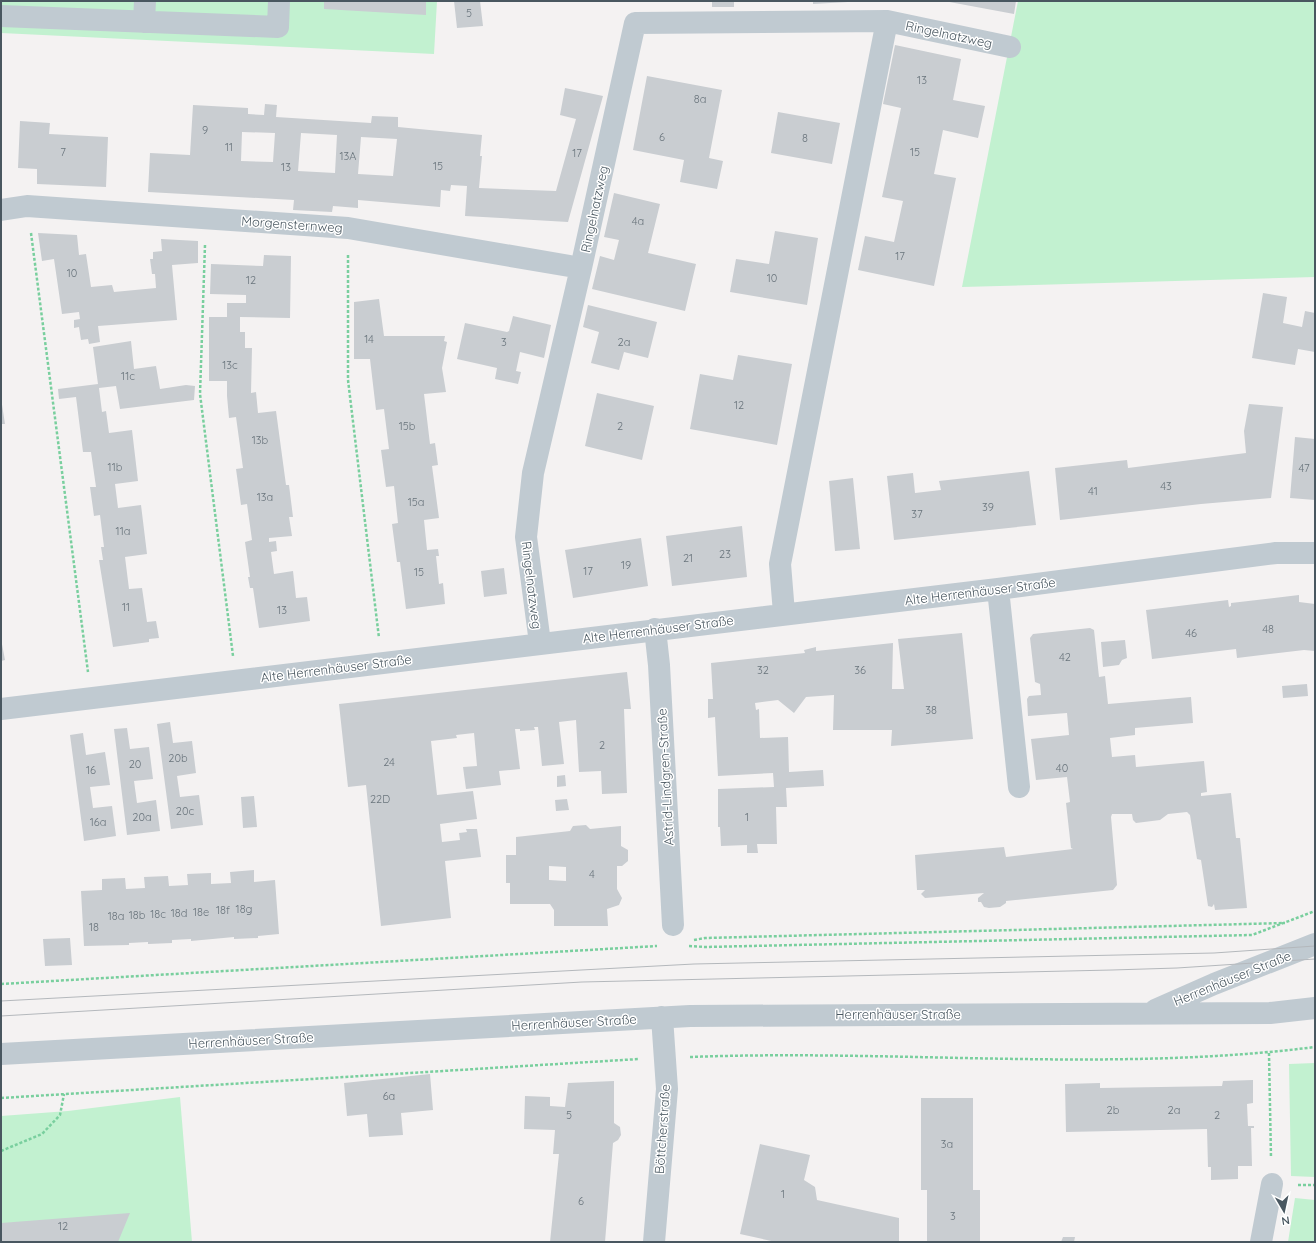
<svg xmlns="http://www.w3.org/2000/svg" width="1316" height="1243" font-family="Quicksand,sans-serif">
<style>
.green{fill:#c2f1d0}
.building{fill:#c9cdd1;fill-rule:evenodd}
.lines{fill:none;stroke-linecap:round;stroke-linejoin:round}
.path{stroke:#79cf9e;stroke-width:2.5;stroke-dasharray:3 2;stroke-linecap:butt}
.minor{stroke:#c0cad1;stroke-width:22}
.tram{stroke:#b4b8bc;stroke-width:1}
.labels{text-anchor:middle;stroke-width:3;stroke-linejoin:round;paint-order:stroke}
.number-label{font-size:11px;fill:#69747c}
.street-label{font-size:13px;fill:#495760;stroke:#fff}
</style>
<rect width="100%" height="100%" fill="#f4f2f2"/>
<!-- green -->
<path class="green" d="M 1,1 L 437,1 L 434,54 L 1,33 Z
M 1018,1 L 1315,1 L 1315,277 L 962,287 Z
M 1315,1063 L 1315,1177 L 1291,1176 L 1289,1064 Z
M 180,1097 L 192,1242 L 1,1242 L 1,1116 L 68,1111 Z
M 1295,1198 L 1315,1200 L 1315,1242 L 1288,1242 Z"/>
<!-- building -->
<path class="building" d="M 324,1 L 426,1 L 426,15 L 324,9 Z
M 454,1 L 480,1 L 483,26 L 457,28 Z
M 712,1 L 734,1 L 734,7 L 712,7 Z
M 813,1 L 848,1 L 848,2 L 813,4 Z
M 944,1 L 1016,1 L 1014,14 Z
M 895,45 L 961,59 L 953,100 L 985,106 L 978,138 L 943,130 L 934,174 L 956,178 L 934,286 L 858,270 L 865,236 L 894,242 L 903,201 L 882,197 L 901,108 L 883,104 Z
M 647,76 L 722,90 L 709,158 L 723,161 L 717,189 L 680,182 L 684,160 L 633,150 Z
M 565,88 L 603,96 L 568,222 L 465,216 L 467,186 L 451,185 L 450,191 L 441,190 L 440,207 L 358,200 L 358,208 L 333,206 L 332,212 L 293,210 L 294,200 L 148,192 L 150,153 L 190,155 L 193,105 L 248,108 L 248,114 L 264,115 L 265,104 L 277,105 L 276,117 L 371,123 L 372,116 L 398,117 L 398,127 L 482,135 L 480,156 L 482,156 L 479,188 L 556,191 L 576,119 L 560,115 ZM 242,132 L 275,133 L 273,162 L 241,161 ZM 301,133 L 337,135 L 335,173 L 298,171 ZM 361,137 L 397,139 L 393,176 L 358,174 Z
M 778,112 L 840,123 L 832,164 L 771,153 Z
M 20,121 L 50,123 L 49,134 L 108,137 L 106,187 L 37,184 L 37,169 L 18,168 Z
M 614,193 L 660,204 L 648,253 L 696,264 L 685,311 L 592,289 L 600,256 L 614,260 L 619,240 L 604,237 Z
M 775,231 L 818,238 L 807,305 L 730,292 L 736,259 L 769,264 Z
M 38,233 L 77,235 L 79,255 L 86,254 L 91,287 L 112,285 L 114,292 L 156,288 L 155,274 L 152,274 L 150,259 L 153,259 L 153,252 L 162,251 L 161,239 L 198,241 L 198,263 L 172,265 L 177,320 L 98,326 L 100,342 L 89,344 L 88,339 L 81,340 L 79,327 L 74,328 L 74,320 L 80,319 L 79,312 L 62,314 L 54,259 L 42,261 Z
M 264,255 L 291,256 L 290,318 L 240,317 L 240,332 L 245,332 L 245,348 L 252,348 L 251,393 L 256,392 L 258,413 L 276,411 L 286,485 L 289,485 L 293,517 L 289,517 L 292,536 L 269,538 L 269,542 L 276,541 L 277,551 L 271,552 L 274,574 L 293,571 L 296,598 L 307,597 L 310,621 L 259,628 L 253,588 L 250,588 L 248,577 L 250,577 L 245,542 L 252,540 L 247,504 L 241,505 L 236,469 L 243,468 L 236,417 L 229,418 L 227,396 L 227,381 L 209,381 L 209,317 L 227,317 L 227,303 L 246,303 L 246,295 L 210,294 L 211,264 L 263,266 Z
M 1263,293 L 1287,297 L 1283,323 L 1302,327 L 1305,311 L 1315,313 L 1315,352 L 1298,349 L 1295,365 L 1252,358 Z
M 379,299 L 384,336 L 445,336 L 444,341 L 447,342 L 442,368 L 446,392 L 424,394 L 430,444 L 435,443 L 438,465 L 432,466 L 439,518 L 424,520 L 427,550 L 438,549 L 439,556 L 436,556 L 439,584 L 443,583 L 445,604 L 406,609 L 400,562 L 397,562 L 392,524 L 398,523 L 394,486 L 386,487 L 381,450 L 389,449 L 384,409 L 376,410 L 370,359 L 354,359 L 354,302 Z
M 588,305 L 657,322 L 648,358 L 624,352 L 619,370 L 591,363 L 599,332 L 583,327 Z
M 513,316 L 551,325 L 544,358 L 520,352 L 516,371 L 521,372 L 518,384 L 495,379 L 497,368 L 457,359 L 465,323 L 507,332 L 509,331 Z
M 131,341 L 134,369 L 156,366 L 160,389 L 186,385 L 195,386 L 194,400 L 120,409 L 116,386 L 99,388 L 102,412 L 106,411 L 109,433 L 132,430 L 138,481 L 115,484 L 118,508 L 141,505 L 147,554 L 125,557 L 129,589 L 142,588 L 147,622 L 156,621 L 159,638 L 149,639 L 149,642 L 113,647 L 99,560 L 103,560 L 101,547 L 104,547 L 100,515 L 94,516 L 90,487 L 96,487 L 91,452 L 83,452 L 76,397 L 59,399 L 58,389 L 98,384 L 93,347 Z
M 738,355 L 792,364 L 777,445 L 690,429 L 700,374 L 733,380 Z
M 597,393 L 654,406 L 642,460 L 585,446 Z
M 1,398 L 5,424 L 1,424 Z
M 1249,404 L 1283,407 L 1271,498 L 1201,504 L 1060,520 L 1055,468 L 1127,460 L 1128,468 L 1246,453 L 1244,431 Z
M 1295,437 L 1315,439 L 1315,500 L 1290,498 Z
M 1029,471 L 1036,525 L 894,540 L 887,476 L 913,473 L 915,493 L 941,490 L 939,481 Z
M 853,478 L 860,549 L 835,551 L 829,481 Z
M 742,526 L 747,577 L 672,586 L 666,536 Z
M 641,538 L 648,586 L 573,598 L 565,550 Z
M 504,568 L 507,594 L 484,597 L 481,571 Z
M 1299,595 L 1299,602 L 1315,604 L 1315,651 L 1304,650 L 1237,658 L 1236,649 L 1152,659 L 1146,610 L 1228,600 L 1229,607 L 1231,606 L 1231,603 Z
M 1090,628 L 1094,630 L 1099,677 L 1105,676 L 1108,704 L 1191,697 L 1193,723 L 1135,728 L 1135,735 L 1110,738 L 1112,757 L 1135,755 L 1136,767 L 1204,761 L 1207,792 L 1201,793 L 1201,796 L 1231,793 L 1236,838 L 1240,838 L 1247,908 L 1215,910 L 1214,904 L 1212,907 L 1208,906 L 1201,860 L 1197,859 L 1190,815 L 1187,812 L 1168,814 L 1160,820 L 1136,823 L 1133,820 L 1132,814 L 1112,814 L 1111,817 L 1117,885 L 1113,890 L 1006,901 L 1006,903 L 1000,907 L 989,908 L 984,907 L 981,902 L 978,902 L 978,898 L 984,893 L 925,898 L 921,894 L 925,890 L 917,890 L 915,855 L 1004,847 L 1006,857 L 1073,849 L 1071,848 L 1066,803 L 1070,802 L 1067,777 L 1036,780 L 1031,739 L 1069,735 L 1067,713 L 1028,716 L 1027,699 L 1029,696 L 1041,695 L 1040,684 L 1035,682 L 1030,638 L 1033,634 Z
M 962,633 L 973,739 L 891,746 L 892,730 L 833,730 L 834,695 L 806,697 L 794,713 L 778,700 L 755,703 L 756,710 L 759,709 L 760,738 L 788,737 L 789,772 L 823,770 L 824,786 L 786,788 L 787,807 L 776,807 L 777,844 L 757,844 L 758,853 L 747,853 L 747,845 L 721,846 L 720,827 L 718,827 L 718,789 L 774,787 L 773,773 L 718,776 L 715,717 L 708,718 L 708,699 L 713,699 L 711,663 L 805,653 L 804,650 L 816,647 L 816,651 L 893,643 L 892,689 L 904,689 L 898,639 Z
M 1,639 L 5,660 L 1,661 Z
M 1125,640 L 1127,658 L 1122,660 L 1119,665 L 1103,667 L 1101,642 Z
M 627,672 L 631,709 L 624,709 L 627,793 L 602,794 L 601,771 L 579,772 L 576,720 L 559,722 L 564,764 L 542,766 L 538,727 L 534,727 L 535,730 L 520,731 L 520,729 L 515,729 L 520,769 L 499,771 L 501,785 L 466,789 L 463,767 L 477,766 L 474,733 L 456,735 L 457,738 L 431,741 L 437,795 L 473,791 L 477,819 L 440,824 L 442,842 L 460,840 L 459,833 L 467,832 L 466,829 L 477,829 L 481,857 L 445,861 L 451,918 L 381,926 L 366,785 L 348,787 L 339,704 Z
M 1307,684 L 1308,696 L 1283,698 L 1282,686 Z
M 170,722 L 173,743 L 192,741 L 196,773 L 177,776 L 180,797 L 199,795 L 203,825 L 171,829 L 157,724 Z
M 127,728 L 130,749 L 149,747 L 153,779 L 134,781 L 137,803 L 156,800 L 160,831 L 127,835 L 114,729 Z
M 83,733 L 86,755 L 105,752 L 110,785 L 90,787 L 93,808 L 112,806 L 116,836 L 84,841 L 70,735 Z
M 565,775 L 566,786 L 557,787 L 557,776 Z
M 254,796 L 257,827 L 243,828 L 241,797 Z
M 567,799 L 569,810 L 556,811 L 555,800 Z
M 586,825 L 590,829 L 621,826 L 621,846 L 628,850 L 628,861 L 622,866 L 617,866 L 617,889 L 622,898 L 619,905 L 607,909 L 608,926 L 554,926 L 554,910 L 550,904 L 510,904 L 510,883 L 506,883 L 506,855 L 516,855 L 516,837 L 570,831 L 573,826 ZM 549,866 L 566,867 L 566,881 L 549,880 Z
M 254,870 L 254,882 L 275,880 L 279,934 L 258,936 L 258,938 L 234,939 L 234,937 L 191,941 L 191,939 L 172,940 L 172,943 L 148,944 L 148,942 L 129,943 L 129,945 L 84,946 L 81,891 L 102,890 L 102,879 L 125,878 L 126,889 L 145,888 L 144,877 L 168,876 L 169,886 L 188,885 L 187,874 L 211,873 L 211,884 L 231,883 L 230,872 Z
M 70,938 L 72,965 L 45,966 L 43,939 Z
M 430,1074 L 433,1110 L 401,1113 L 403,1135 L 369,1137 L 367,1114 L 347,1116 L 344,1083 Z
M 1253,1080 L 1253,1103 L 1247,1104 L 1248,1126 L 1254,1126 L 1254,1128 L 1251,1128 L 1252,1166 L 1238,1166 L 1238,1179 L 1211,1180 L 1211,1167 L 1208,1167 L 1207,1129 L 1066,1132 L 1065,1084 L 1100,1083 L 1100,1088 L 1222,1086 L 1223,1081 Z
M 614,1081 L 614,1123 L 620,1127 L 621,1135 L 618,1140 L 613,1143 L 605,1242 L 550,1242 L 559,1154 L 553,1154 L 555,1130 L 524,1129 L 525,1096 L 550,1097 L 550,1106 L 565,1107 L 568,1083 Z
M 921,1098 L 973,1098 L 973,1190 L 980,1190 L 980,1242 L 927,1242 L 927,1190 L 921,1190 Z
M 760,1144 L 810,1155 L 804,1180 L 815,1187 L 817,1200 L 899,1218 L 899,1242 L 776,1242 L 740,1234 Z
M 130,1213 L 118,1242 L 1,1242 L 1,1223 Z
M 1063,1237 L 1075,1237 L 1074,1242 L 1061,1242 Z"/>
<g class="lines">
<!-- path -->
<path class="path" d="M 31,233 L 88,672
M 205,245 L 200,394 L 233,656
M 348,255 L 348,380 L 379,638
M 694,940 L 705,938 L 1285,923
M 689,946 L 705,947 L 1252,935 L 1315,911
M 1,984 L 657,946
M 1269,1053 L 1271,1158
M 690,1057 C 898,1049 1108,1073 1315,1047
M 1,1098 L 639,1059
M 1,1151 L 42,1134 L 60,1115 L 64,1094
M 1298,1185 L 1315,1185"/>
<!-- minor -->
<path class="minor" d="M 1,16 L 278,27 L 279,1
M 887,21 L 1010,47
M 144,22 L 145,1
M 1,210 L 27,206 L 348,228 L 581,268
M 998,589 L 1019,787
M 655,629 L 659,665 L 673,925
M 540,643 L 526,537 L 533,473 L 581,268 L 635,23 L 887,21 L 780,564 L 784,613
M 1,709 L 998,589 L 1276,553 L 1315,553
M 1155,1010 L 1214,984 L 1315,944
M 1,1054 L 690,1016 L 1270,1013 L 1315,1008
M 654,1242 L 667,1089 L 662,1017
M 1261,1242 L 1272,1184"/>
<!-- tram -->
<path class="tram" d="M 1,1001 L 694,964 L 1214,953 L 1315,946
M 1,1016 L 582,982 L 1112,970 L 1177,968 L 1315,959"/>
</g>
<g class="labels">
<!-- number labels -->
<g class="number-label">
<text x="469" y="17">5</text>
<text x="922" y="84">13</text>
<text x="700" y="103">8a</text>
<text x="205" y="134">9</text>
<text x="662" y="141">6</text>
<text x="805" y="142">8</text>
<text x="229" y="151">11</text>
<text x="63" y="156">7</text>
<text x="915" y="156">15</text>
<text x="577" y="157">17</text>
<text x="348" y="160">13A</text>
<text x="438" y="170">15</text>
<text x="286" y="171">13</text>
<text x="638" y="225">4a</text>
<text x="900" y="260">17</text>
<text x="72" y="277">10</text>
<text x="772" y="282">10</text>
<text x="251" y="284">12</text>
<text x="369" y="343">14</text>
<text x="504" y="346">3</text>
<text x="624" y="346">2a</text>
<text x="230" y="369">13c</text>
<text x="128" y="380">11c</text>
<text x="739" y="409">12</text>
<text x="407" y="430">15b</text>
<text x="620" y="430">2</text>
<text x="260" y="444">13b</text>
<text x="115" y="471">11b</text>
<text x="1304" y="472">47</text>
<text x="1166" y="490">43</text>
<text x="1093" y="495">41</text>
<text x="265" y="501">13a</text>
<text x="416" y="506">15a</text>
<text x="988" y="511">39</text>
<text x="917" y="518">37</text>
<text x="123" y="535">11a</text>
<text x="725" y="558">23</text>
<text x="688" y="562">21</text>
<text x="626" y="569">19</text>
<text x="588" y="575">17</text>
<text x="419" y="576">15</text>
<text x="126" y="611">11</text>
<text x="282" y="614">13</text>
<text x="1268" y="633">48</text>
<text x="1191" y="637">46</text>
<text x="1065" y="661">42</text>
<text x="763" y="674">32</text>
<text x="860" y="674">36</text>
<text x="931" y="714">38</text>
<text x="602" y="749">2</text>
<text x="178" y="762">20b</text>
<text x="389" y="766">24</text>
<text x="135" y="768">20</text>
<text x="1062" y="772">40</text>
<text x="91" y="774">16</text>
<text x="380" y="803">22D</text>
<text x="185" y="815">20c</text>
<text x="142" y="821">20a</text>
<text x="747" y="821">1</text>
<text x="98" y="826">16a</text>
<text x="592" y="878">4</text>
<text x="244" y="913">18g</text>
<text x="223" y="914">18f</text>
<text x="201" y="916">18e</text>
<text x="179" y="917">18d</text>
<text x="158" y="918">18c</text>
<text x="137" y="919">18b</text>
<text x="116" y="920">18a</text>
<text x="94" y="931">18</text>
<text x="389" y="1100">6a</text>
<text x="1113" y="1114">2b</text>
<text x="1174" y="1114">2a</text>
<text x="569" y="1119">5</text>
<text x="1217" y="1119">2</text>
<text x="947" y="1148">3a</text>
<text x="783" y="1198">1</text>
<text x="581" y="1205">6</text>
<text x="953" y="1220">3</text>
<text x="63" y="1230">12</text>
</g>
<!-- street labels -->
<g class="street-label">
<text transform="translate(949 34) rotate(12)" y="5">Ringelnatzweg</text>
<text transform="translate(594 209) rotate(-78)" y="5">Ringelnatzweg</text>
<text transform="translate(292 224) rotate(4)" y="5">Morgensternweg</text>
<text transform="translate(532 585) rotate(83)" y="5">Ringelnatzweg</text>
<text transform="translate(980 591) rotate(-7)" y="5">Alte Herrenhäuser Straße</text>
<text transform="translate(658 629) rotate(-7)" y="5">Alte Herrenhäuser Straße</text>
<text transform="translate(336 668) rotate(-7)" y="5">Alte Herrenhäuser Straße</text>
<text transform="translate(665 777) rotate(-93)" y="5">Astrid-Lindgren-Straße</text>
<text transform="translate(1232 978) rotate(-22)" y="5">Herrenhäuser Straße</text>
<text x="898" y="1019">Herrenhäuser Straße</text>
<text transform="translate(574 1022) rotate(-3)" y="5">Herrenhäuser Straße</text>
<text transform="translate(251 1040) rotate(-3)" y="5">Herrenhäuser Straße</text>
<text transform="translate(662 1129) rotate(-86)" y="5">Böttcherstraße</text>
</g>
</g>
<!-- border -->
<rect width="1316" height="1243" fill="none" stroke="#495760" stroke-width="4"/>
<!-- north arrow -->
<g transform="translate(1284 1211) rotate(171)" stroke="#ffffff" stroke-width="3" paint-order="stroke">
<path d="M0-3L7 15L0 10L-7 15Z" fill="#495760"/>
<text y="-6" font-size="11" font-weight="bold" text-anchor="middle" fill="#495760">N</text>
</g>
</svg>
